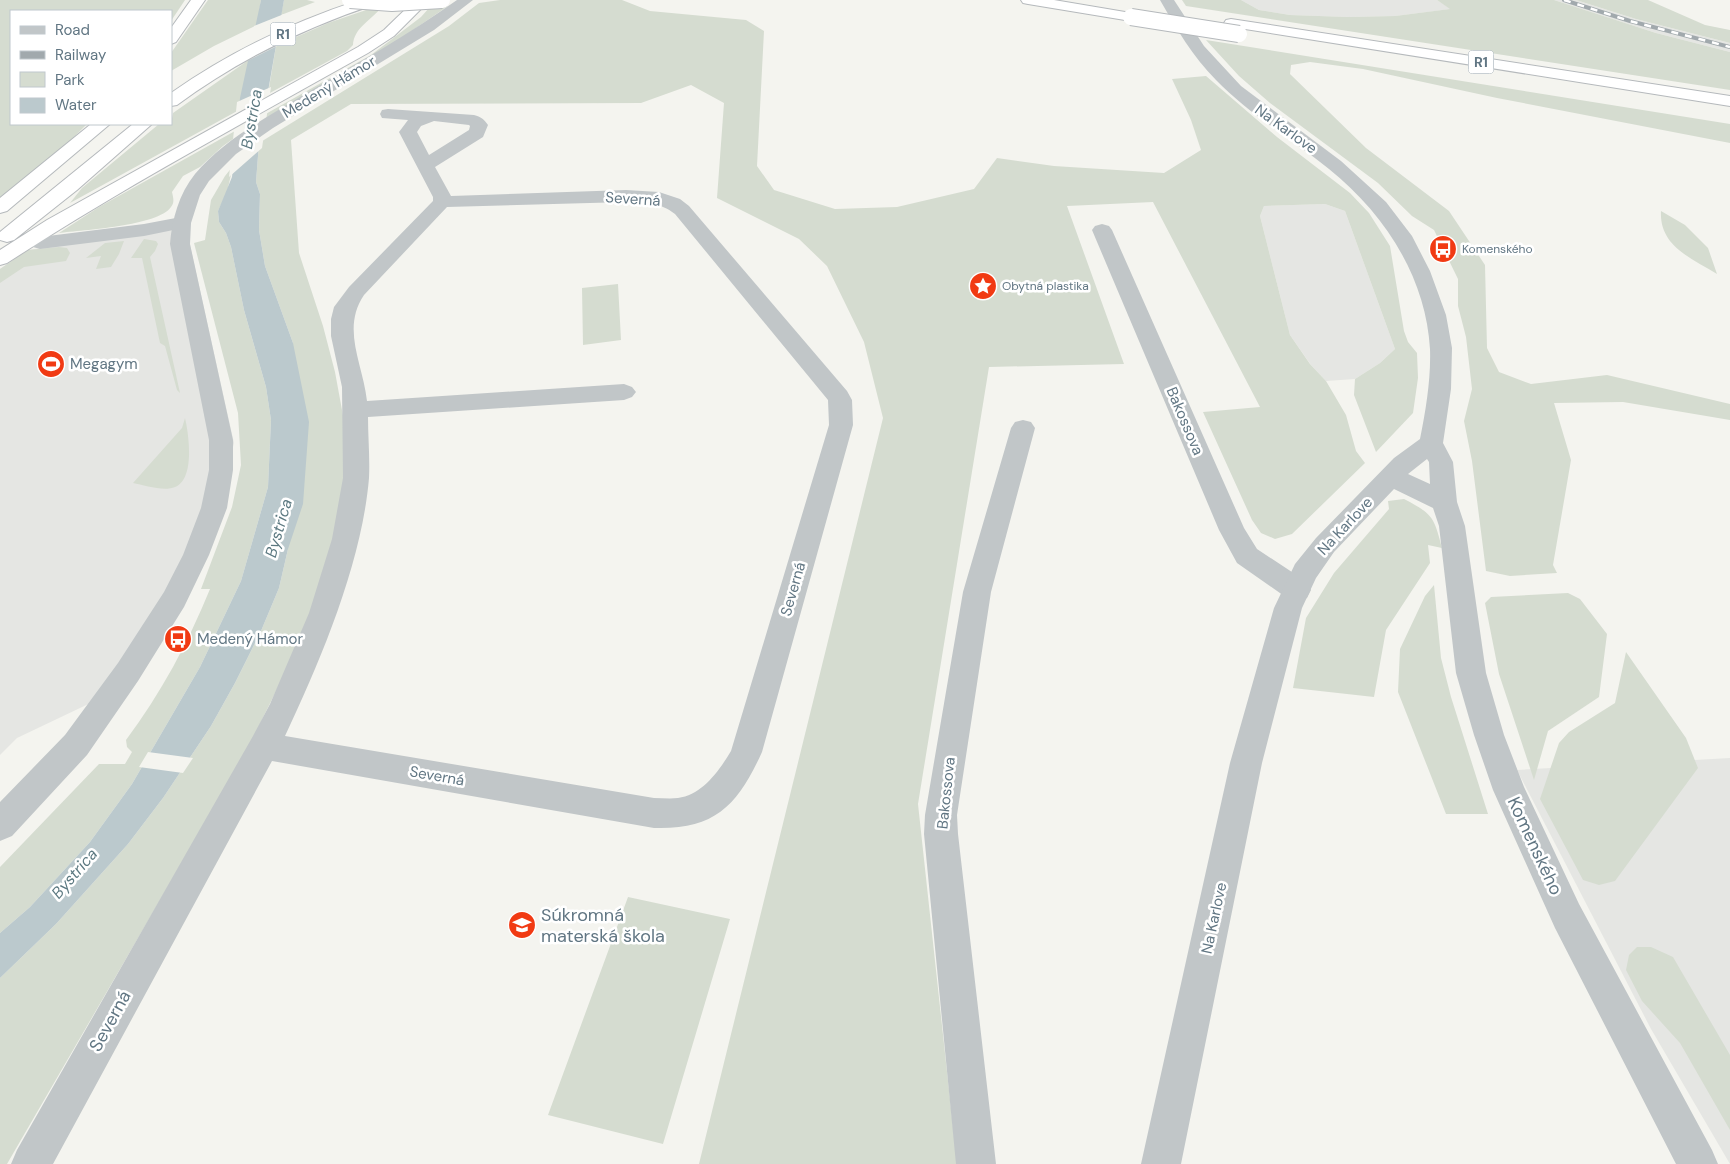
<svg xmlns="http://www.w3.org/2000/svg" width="1730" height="1164" font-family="'DM Sans',sans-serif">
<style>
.built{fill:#e5e6e3}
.green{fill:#d5dcd0}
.water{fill:#bbc9cd}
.pier{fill:#f4f4ef}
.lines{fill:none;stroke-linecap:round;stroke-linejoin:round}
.motorway-casing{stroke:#b5b9bc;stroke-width:2}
.minor{fill:#c1c6c8;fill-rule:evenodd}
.tertiary{fill:#c1c6c8;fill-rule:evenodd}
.motorway{fill:#fff;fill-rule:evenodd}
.rail-casing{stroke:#a1a9ad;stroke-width:4}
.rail{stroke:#fff;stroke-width:2.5;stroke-dasharray:7;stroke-linecap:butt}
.motorway-bridge-casing{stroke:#b5b9bc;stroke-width:18;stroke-linecap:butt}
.motorway-bridge{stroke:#fff;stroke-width:16}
.labels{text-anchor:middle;stroke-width:5;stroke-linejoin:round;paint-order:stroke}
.far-poi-label{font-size:12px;fill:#617683;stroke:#fff;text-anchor:start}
.shield{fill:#fff;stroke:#909fa8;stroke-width:1}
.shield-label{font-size:14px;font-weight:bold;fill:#617683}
.street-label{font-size:15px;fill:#617683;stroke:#fff}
.poi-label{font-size:15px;fill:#617683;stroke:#fff;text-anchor:start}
.water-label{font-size:16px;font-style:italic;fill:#5c7981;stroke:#fff}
.near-street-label{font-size:18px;fill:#617683;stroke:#fff}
.near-poi-label{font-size:18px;fill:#617683;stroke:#fff;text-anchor:start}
</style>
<rect width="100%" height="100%" fill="#f4f4ef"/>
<!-- built -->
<path class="built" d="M 1241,0 L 1437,0 L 1451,9 L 1395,16 L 1348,17 L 1290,15 L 1259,10 Z
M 1554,0 L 1576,0 L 1636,19 L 1730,43 L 1730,52 L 1656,33 Z
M 1325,204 L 1345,211 L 1395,349 L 1380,363 L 1355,379 L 1326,381 L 1311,365 L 1290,335 L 1260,216 L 1264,206 Z
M 186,227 L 234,443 L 209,544 L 122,688 L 17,738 L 0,755 L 0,269 L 28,250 Z
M 1730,758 L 1730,1164 L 1651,1029 L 1517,770 Z"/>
<!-- green -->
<path class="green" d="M 0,0 L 185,0 L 171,21 L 171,11 L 11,11 L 11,124 L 87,124 L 64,147 L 0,200 Z
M 208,0 L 261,0 L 257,25 L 214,46 L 171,71 L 171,53 Z
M 284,0 L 307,0 L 315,2 L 281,15 Z
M 500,0 L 622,0 L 650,11 L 746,20 L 764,31 L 757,166 L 774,190 L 835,209 L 897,207 L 974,189 L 997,158 L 1054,166 L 1164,173 L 1201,150 L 1191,120 L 1172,79 L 1206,76 L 1277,137 L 1350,193 L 1369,213 L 1390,246 L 1404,331 L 1408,342 L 1417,353 L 1418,378 L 1413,413 L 1376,452 L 1354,395 L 1355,379 L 1380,363 L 1395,349 L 1345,211 L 1325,204 L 1264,206 L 1260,216 L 1290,335 L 1310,364 L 1326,381 L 1346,415 L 1356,451 L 1365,463 L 1292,534 L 1275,539 L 1261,533 L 1252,520 L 1203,412 L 1260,407 L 1153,202 L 1067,206 L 1124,364 L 989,367 L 918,804 L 957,1164 L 699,1164 L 883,418 L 864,342 L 827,266 L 799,239 L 717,198 L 724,103 L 691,85 L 641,103 L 351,104 L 291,140 L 299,253 L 323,326 L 335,372 L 349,448 L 341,528 L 313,616 L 247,750 L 7,1164 L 0,1164 L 0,978 L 56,924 L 128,844 L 163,798 L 211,726 L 235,683 L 261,631 L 279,588 L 288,549 L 293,343 L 265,266 L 259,230 L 260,194 L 256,182 L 259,143 L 449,26 L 479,3 Z
M 1182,0 L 1241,0 L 1259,10 L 1290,15 L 1348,17 L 1395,16 L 1450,9 L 1437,0 L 1554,0 L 1656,33 L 1730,52 L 1730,90 L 1186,6 Z
M 1576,0 L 1648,0 L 1705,25 L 1730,30 L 1730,43 L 1636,19 Z
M 448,6 L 400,39 L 244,131 L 223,146 L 200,167 L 183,176 L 172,192 C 173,197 175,202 171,207 C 158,226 83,230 59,233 L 99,207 L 371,55 L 421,17 L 429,8 Z
M 369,9 L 380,9 C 370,21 354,28 353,45 L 347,51 L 268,94 L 276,46 L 328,23 Z
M 1206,40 L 1730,124 L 1730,143 L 1497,98 L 1363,69 L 1310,62 L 1291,65 L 1290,74 L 1366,148 L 1449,211 L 1485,265 L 1487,348 L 1499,372 L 1531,384 L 1607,375 L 1730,404 L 1730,420 L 1623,402 L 1554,403 L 1571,460 L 1553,565 L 1557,573 L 1510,576 L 1486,571 L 1472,461 L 1464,421 L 1472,389 L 1466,337 L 1458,306 L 1458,279 L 1434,230 L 1412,216 L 1378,183 L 1270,103 L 1239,76 Z
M 250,59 L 239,110 L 70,203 L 82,188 L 159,124 L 171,124 L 173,113 Z
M 233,166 L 227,192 L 218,211 L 219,222 L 226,233 L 231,247 L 244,310 L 266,387 L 271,420 L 268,487 L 241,581 L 200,667 L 132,784 L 90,842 L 30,907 L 0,933 L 0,867 L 99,764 L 125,764 L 132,752 L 127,747 L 126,740 C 161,693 188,643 210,589 L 201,589 L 232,507 L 241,465 L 238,413 L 194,243 L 205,240 L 211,200 L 225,176 Z
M 1661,211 L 1685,225 L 1708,248 L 1717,274 C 1691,258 1659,246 1661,211 Z
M 144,239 L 156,241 L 158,244 L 155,251 L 150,257 L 180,393 L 177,390 L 165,346 L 160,343 L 142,258 L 131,258 Z
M 124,241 L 119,254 L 111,267 L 96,269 L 101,256 L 86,258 L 105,243 Z
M 59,247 L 67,248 L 70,253 L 66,261 L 24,267 L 0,283 L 0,269 L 28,250 Z
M 618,284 L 621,340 L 583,345 L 582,288 Z
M 185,418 C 189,435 195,479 175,487 C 164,492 144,485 133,483 L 182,428 Z
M 1404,499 C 1433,514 1434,517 1442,548 L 1428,545 L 1430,563 L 1386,630 L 1374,697 L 1293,688 L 1306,618 L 1334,573 L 1389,509 L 1388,501 Z
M 1434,585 L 1441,658 L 1451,697 L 1488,814 L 1446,814 L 1398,692 L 1400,649 L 1425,596 Z
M 1568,593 L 1580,599 L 1607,634 L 1599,697 L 1548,731 L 1534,780 L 1499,674 L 1485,603 L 1491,597 Z
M 1626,652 L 1686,738 L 1698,768 L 1615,881 L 1599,885 L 1583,880 L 1540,799 L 1559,743 L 1569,732 L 1615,703 Z
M 628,897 L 730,919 L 663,1144 L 548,1115 Z
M 1637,947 L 1651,947 L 1673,957 L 1730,1055 L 1730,1130 L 1680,1043 L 1642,1001 L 1626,970 L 1629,955 Z"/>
<!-- water -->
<path class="water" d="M 261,0 L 284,0 L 259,143 L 256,182 L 260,194 L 259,230 L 265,266 L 293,343 L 309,422 L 303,504 L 288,549 L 279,588 L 261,631 L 235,683 L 211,726 L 163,798 L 128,844 L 56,924 L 0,978 L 0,933 L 30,907 L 90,842 L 132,784 L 200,667 L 241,581 L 268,487 L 271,420 L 266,387 L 244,310 L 231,247 L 226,233 L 219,222 L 218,211 L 232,177 L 240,98 Z"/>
<!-- pier -->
<path class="pier" d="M 284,14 L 279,45 L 247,61 L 254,26 Z
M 271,87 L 262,148 L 229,177 L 237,102 Z
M 148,752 L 193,758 L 183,773 L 139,767 Z"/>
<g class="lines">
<!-- motorway casing -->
<g class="motorway-casing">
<path id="motorway" d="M 191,0 L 205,0 L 176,42 L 171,44 L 171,28 Z
M 360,0 L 381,0 L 379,3 C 306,27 239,59 177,105 L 171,106 L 171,93 C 229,52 292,22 360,0 Z
M 415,0 L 430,0 L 394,36 L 368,53 C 247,121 124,187 7,263 L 0,265 L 0,250 L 47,220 L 358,47 L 384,30 Z
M 1021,0 L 1054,0 L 1131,13 L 1136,14 L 1138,17 L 1136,20 L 1131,21 L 1028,4 L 1023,3 Z
M 1231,19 L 1730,96 L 1730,106 L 1226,26 L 1224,23 L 1226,20 Z
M 91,124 L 110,124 L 7,211 L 0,213 L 0,198 Z
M 133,124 L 152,124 L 77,190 L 14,240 L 7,242 L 0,240 L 0,232 Z"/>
</g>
<!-- minor -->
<path class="minor" d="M 388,109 L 474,115 C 481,117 484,119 488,125 L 483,137 L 435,167 L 451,196 L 626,190 L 659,192 L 680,199 L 689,206 L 847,391 L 852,400 L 853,425 L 762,752 C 738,805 715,830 654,828 L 272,761 L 53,1164 L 11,1164 L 17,1150 L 253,736 L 270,704 L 309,613 L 332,539 L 343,478 L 342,387 L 331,336 L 331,319 L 334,307 L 349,287 L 433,201 L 433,197 L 399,132 L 408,120 L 382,118 L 380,114 L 382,110 ZM 434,121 L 469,125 L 470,126 L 469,130 L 429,155 L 417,132 L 421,126 ZM 626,202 C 645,203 660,202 675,214 L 828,400 L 829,425 L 731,751 C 719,771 702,795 678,798 C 670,799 662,798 654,798 L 285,736 C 321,660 362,562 369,478 C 370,458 368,437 368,417 L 624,400 L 632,397 L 636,392 L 632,387 L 624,384 L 367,401 C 363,364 341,329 364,295 L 447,207 Z
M 181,217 L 188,219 L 191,223 L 188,227 L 144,236 L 40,249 L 33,247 L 30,243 L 33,239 L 40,237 L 144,224 Z
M 1102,224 L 1109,226 L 1112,230 L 1244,528 L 1257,549 L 1307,582 L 1311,590 L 1307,598 L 1297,601 L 1287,598 L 1237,563 L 1219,530 L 1092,230 L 1095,226 Z
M 1023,420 L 1031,422 L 1035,428 L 991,592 L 957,815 L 958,834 L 996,1164 L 956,1164 L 924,834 L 925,815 L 963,592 L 1011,428 L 1015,422 Z"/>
<!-- tertiary -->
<path class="tertiary" d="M 457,0 L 473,0 L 434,30 L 273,128 L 236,154 L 209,181 L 200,195 L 191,223 L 190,244 L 233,440 L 233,470 L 227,508 L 209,555 L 184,607 L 138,681 L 87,755 L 12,836 L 0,841 L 0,802 L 65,735 L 118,663 L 164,592 L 183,555 L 201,508 L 209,470 L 209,440 L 170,244 C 172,219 179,194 195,174 C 225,139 267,117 305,94 C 356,64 408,35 457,0 Z
M 1160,0 L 1174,0 L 1204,46 L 1241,86 L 1341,161 L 1386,202 L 1412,236 L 1430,271 L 1446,315 L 1452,348 L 1451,389 L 1443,443 L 1453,462 L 1457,502 L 1465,526 L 1486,673 L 1504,735 L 1524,787 L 1579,904 L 1712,1150 L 1718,1164 L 1676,1164 L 1555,928 L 1493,790 L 1474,735 L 1456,673 L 1439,526 L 1433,508 L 1394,489 L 1334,552 L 1316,578 L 1302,608 L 1262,763 L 1181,1164 L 1141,1164 L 1230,763 L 1274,608 L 1295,564 L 1316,538 L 1394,458 L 1420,439 C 1426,409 1431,379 1430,349 C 1426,277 1384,213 1329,169 C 1292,139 1250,115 1216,80 C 1193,57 1176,28 1160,0 ZM 1427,459 L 1429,462 L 1430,484 L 1408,474 Z"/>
<!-- motorway -->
<use href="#motorway" class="motorway"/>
<!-- rail casing -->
<g class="rail-casing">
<path id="rail" d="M 1564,0 L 1630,21 L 1730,47"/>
</g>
<!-- rail -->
<use href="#rail" class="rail"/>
<!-- motorway-bridge casing -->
<g class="motorway-bridge-casing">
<path id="motorway-bridge" d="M 350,0 L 392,3 L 442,0
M 1131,17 L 1239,34"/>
</g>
<!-- motorway-bridge -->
<use href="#motorway-bridge" class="motorway-bridge"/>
</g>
<!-- icons -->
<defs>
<g id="bus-disc" transform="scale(1.4375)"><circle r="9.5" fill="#f13a13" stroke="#fff"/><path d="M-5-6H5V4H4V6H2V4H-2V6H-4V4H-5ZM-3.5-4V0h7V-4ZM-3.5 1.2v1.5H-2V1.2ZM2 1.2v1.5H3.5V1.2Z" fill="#fff"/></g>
<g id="sight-disc" transform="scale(1.4375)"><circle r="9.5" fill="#f13a13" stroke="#fff"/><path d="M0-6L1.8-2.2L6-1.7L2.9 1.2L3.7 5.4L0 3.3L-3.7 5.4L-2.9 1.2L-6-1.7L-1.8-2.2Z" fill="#fff"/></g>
<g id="stadium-disc" transform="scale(1.4375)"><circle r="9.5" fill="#f13a13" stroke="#fff"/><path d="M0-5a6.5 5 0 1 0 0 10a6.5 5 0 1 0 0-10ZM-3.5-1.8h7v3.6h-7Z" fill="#fff"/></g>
<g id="school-disc" transform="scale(1.4375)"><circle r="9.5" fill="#f13a13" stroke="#fff"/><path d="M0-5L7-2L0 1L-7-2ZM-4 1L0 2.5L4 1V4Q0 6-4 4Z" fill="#fff"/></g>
</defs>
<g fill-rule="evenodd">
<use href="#bus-disc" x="1443" y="249"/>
<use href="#sight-disc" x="983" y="286"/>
<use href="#stadium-disc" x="51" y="364"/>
<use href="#bus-disc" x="178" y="639"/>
<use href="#school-disc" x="522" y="925"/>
</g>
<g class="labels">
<!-- far-poi labels -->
<g class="far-poi-label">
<text x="1462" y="253">Komenského</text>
<text x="1002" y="290">Obytná plastika</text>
</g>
<!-- shield labels -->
<g class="shield">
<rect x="270.5" y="22.5" width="25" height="23" rx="4"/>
<rect x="1468.5" y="50.5" width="25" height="23" rx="4"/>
</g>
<g class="shield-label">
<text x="283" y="39">R1</text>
<text x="1481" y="67">R1</text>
</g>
<!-- street labels -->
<g class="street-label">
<text transform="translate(329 87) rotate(-31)" y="5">Medený Hámor</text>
<text transform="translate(1286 129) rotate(36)" y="5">Na Karlove</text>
<text transform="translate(633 199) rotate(4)" y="5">Severná</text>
<text transform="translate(1185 421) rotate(67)" y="5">Bakossova</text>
<text transform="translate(1345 526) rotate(-47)" y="5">Na Karlove</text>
<text transform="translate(793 589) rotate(-74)" y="5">Severná</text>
<text transform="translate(437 776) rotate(10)" y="5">Severná</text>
<text transform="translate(946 793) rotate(-84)" y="5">Bakossova</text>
<text transform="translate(1214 918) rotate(-78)" y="5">Na Karlove</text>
</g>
<!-- poi labels -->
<g class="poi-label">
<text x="70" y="369">Megagym</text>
<text x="197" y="644">Medený Hámor</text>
</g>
<!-- water labels -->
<g class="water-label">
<text transform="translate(251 119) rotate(-80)" y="6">Bystrica</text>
<text transform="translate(278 528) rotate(-74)" y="6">Bystrica</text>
<text transform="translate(74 873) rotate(-49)" y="6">Bystrica</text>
</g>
<!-- near-street labels -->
<g class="near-street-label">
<text transform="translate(1535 846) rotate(65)" y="6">Komenského</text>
<text transform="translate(110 1021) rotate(-61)" y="6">Severná</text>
</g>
<!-- near-poi labels -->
<g class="near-poi-label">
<text x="541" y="921">Súkromná<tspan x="541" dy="21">materská škola</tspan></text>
</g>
</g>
<!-- legend -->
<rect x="10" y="10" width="162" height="115" fill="#ffffff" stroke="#c0c8cd"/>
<rect x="20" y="26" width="25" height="8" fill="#c1c6c8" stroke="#c0c8cd"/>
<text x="55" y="35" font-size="15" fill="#617683">Road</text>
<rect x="20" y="51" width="25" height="8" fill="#a1a9ad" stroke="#c0c8cd"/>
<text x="55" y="60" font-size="15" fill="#617683">Railway</text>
<rect x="20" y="72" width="25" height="15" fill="#d5dcd0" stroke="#c0c8cd"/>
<text x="55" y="85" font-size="15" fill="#617683">Park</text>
<rect x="20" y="98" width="25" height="15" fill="#bbc9cd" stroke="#c0c8cd"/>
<text x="55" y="110" font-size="15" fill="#617683">Water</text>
</svg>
